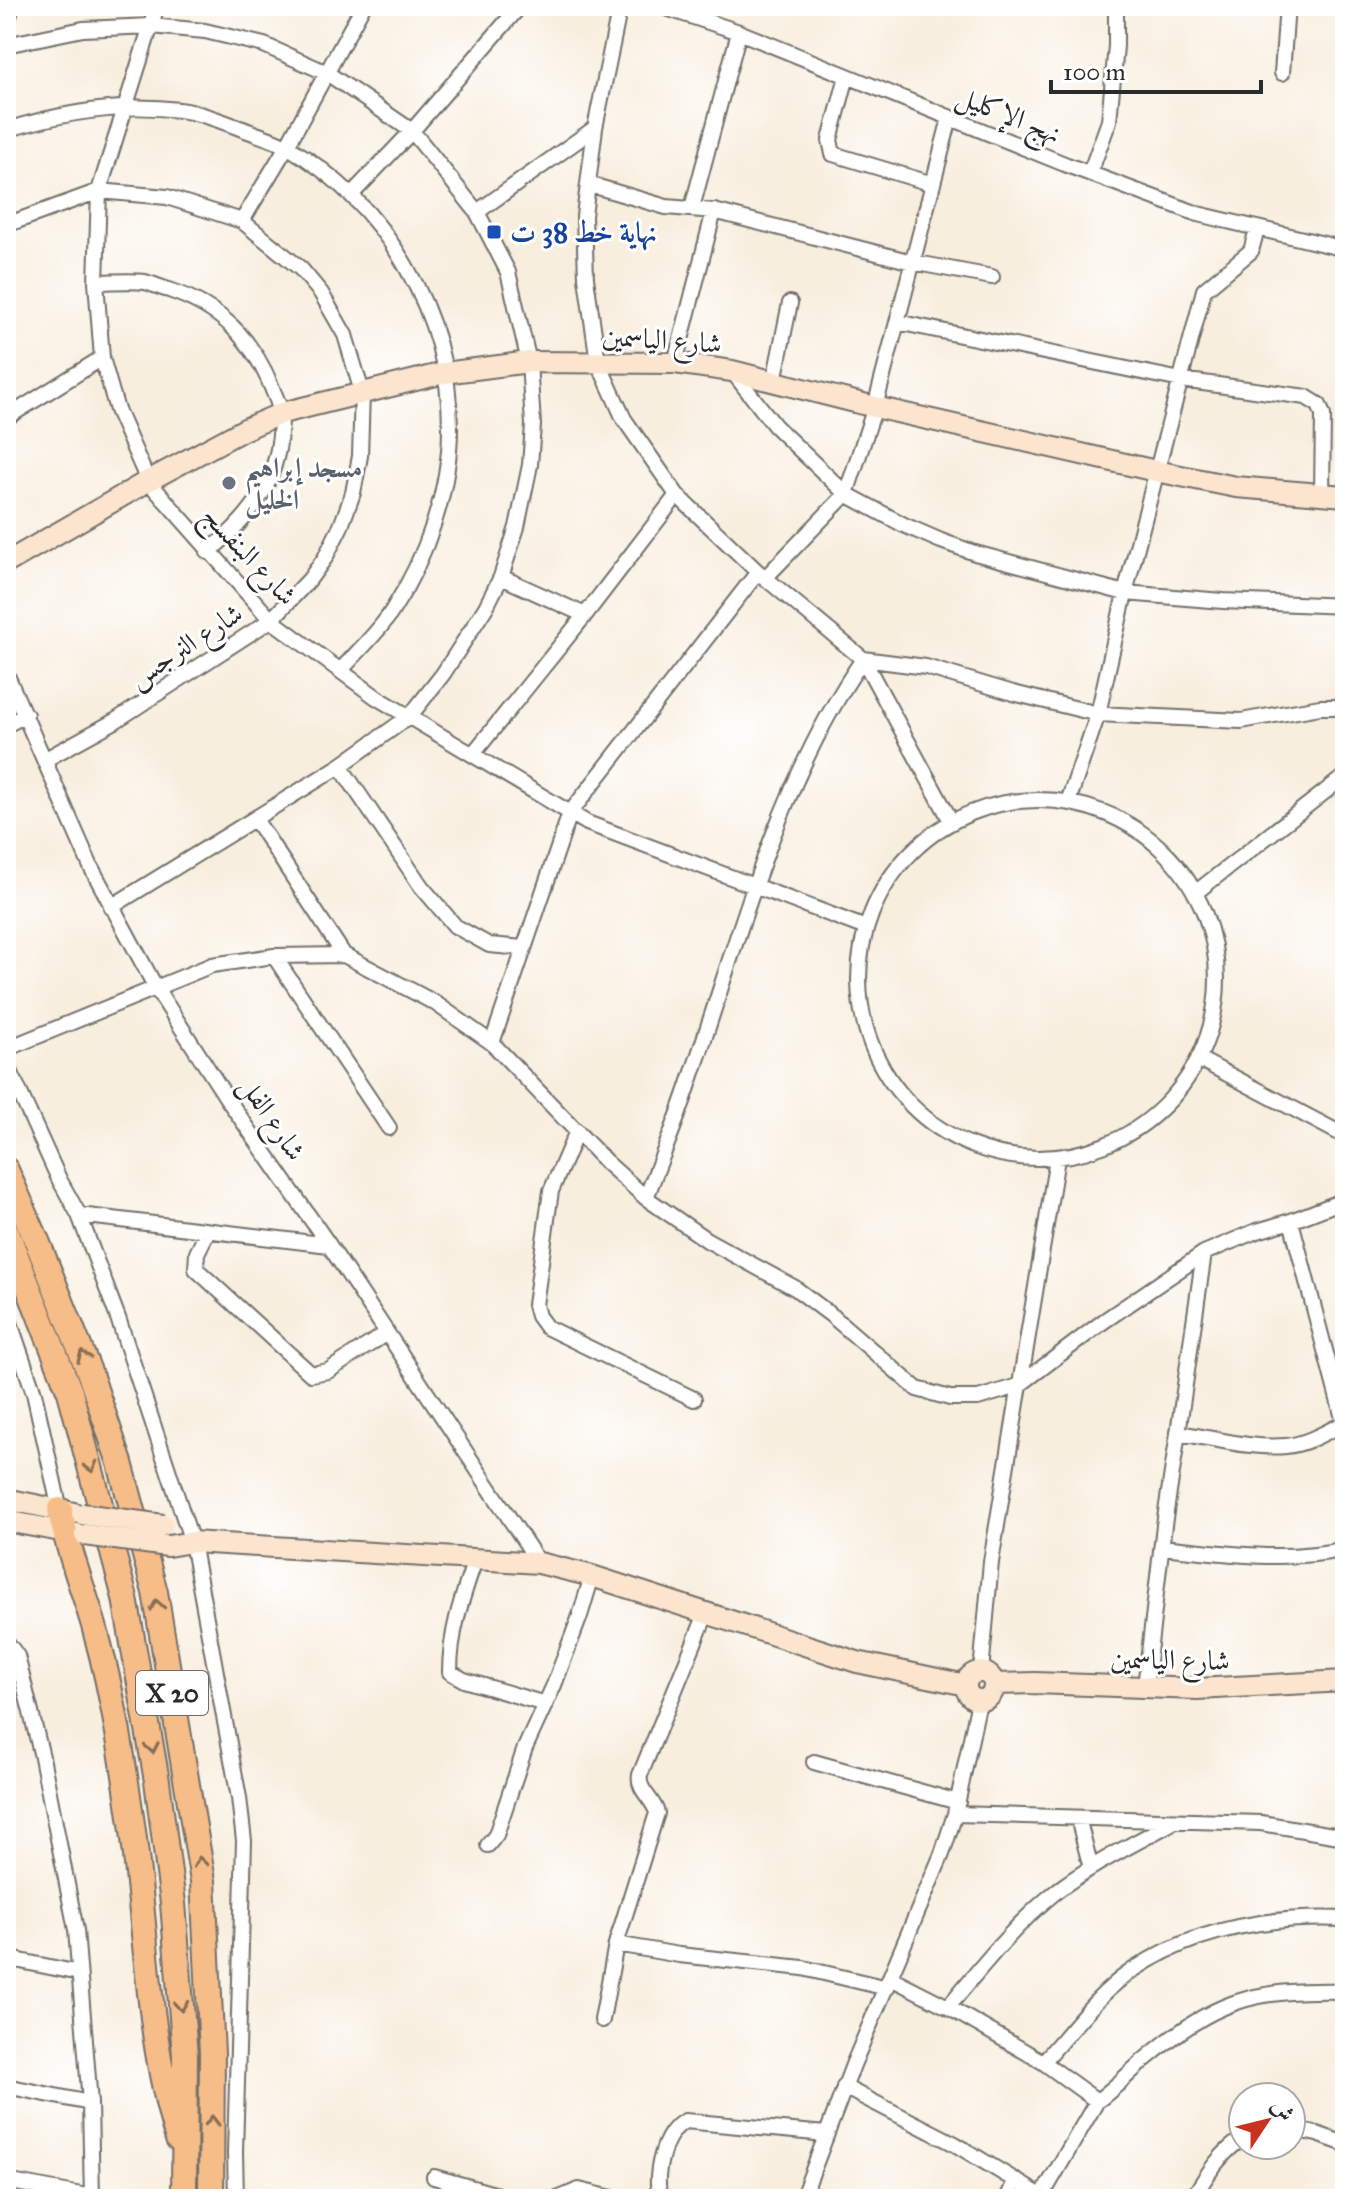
<svg xmlns="http://www.w3.org/2000/svg" width="1351" height="2205" font-family="'IM FELL Great Primer',Amiri,serif">
<style>
.lines{fill:none;stroke-linecap:round;stroke-linejoin:round}
.street-casing{stroke:#736f6a;stroke-width:18}
.secondary-casing{stroke:#736f6a;stroke-width:24}
.highway-casing{stroke:#736f6a;stroke-width:28}
.street{stroke:#fff;stroke-width:14}
.secondary{stroke:#fce5cf;stroke-width:20}
.highway{stroke:#f7bd88;stroke-width:24}
.secondary-bridge-casing{stroke:#736f6a;stroke-width:24;stroke-linecap:butt}
.secondary-bridge{stroke:#fce5cf;stroke-width:20}
.oneway{stroke:#876d55}
.transit-dot{fill:#1a4fb4;stroke:#fff;stroke-width:3}
.worship-dot{fill:#6b7280;stroke:#fff;stroke-width:3}
.labels{text-anchor:middle;stroke-width:6;stroke-linejoin:round;paint-order:stroke}
.shield{fill:#fff;stroke:#6b6b6b;stroke-width:2}
.shield-label{font-size:26px;font-weight:bold;fill:#2b2b2b}
.street-label{font-size:28px;fill:#2b2b2b;stroke:#fff}
.transit-label{font-size:28px;font-weight:bold;fill:#164399;stroke:#fff;text-anchor:start}
.worship-label{font-size:28px;font-weight:bold;fill:#5b616d;stroke:#fff;text-anchor:start}
</style>
<rect width="100%" height="100%" fill="#fff"/>
<filter id="ink" filterUnits="userSpaceOnUse"><feTurbulence type="fractalNoise" baseFrequency=".0125" numOctaves="2"/><feDisplacementMap in="SourceGraphic" scale="16" xChannelSelector="R" yChannelSelector="G"/><feConvolveMatrix kernelMatrix="1 2 1 2 8 2 1 2 1" color-interpolation-filters="sRGB"/></filter>
<filter id="wash" filterUnits="userSpaceOnUse"><feTurbulence type="fractalNoise" baseFrequency=".006" numOctaves="4" result="noise"/><feDisplacementMap in="SourceGraphic" scale="32" xChannelSelector="R" yChannelSelector="G"/><feGaussianBlur stdDeviation="1.8" result="paint"/><feColorMatrix in="noise" values="0 0 0 0 0 0 0 0 0 0 0 0 0 0 0 0 0 1.4 0 .05"/><feComposite in="paint" operator="in"/></filter>
<g filter="url(#wash)">
<rect width="100%" height="100%" fill="#f8eede"/>
</g>
<g filter="url(#ink)">
<g class="lines">
<!-- street casing -->
<g class="street-casing">
<path id="street" d="M 157,6 L 99,191 L 96,282 L 102,358 L 117,410 L 148,481 L 271,620 L 376,697 L 587,823 L 866,928
M 620,6 L 595,128 L 584,216 L 586,278 L 598,362 L 624,419 L 677,495 L 758,572 L 863,659 L 951,821
M 660,6 L 739,32 L 1067,165 L 1198,214 L 1345,249
M 6,27 L 12,6
M 6,45 L 83,29 L 151,26 L 205,31 L 264,45 L 327,73 L 412,131 L 477,212 L 508,272 L 529,362 L 533,425 L 530,465 L 517,527 L 501,577 L 486,607 L 443,674 L 410,716 L 340,766 L 111,907
M 1282,73 L 1287,6
M 847,76 L 830,140 L 833,154 L 933,184
M 6,130 C 61,113 121,102 179,110 C 203,113 226,123 248,131 C 261,136 276,140 288,147 C 386,204 450,314 450,428 C 450,491 426,558 392,611 C 379,632 358,651 341,670
M 1090,173 L 1109,121 L 1116,46 L 1116,6
M 588,184 L 666,207 L 714,211 L 912,262 L 992,277
M 351,195 L 412,131 L 520,6
M 692,208 L 739,32
M 477,212 L 595,128
M 242,221 L 287,146 L 363,6
M 6,225 L 99,191 L 167,197 L 242,221 L 301,269 L 321,293 L 345,335 L 362,392 L 360,456 L 353,493 L 341,526 L 325,558 L 309,580 L 271,620 L 115,721 L 46,759
M 96,282 C 112,282 130,280 145,282 C 153,284 161,288 169,290 C 220,307 252,338 272,388 C 275,396 281,407 281,416 C 281,478 254,515 208,552
M 897,322 L 1181,380 L 1306,397 L 1319,405 L 1323,415 L 1322,496
M 675,363 L 714,211
M 732,371 L 775,426 L 846,494 L 904,525 L 941,541 L 975,553 L 1125,593 L 1223,601 L 1345,606
M 774,381 L 790,303
M 6,418 L 102,358
M 501,577 L 585,615
M 765,578 L 846,494 L 875,407 L 950,118
M 863,659 L 926,667 L 1013,693 L 1098,714 L 1241,721 L 1320,707 L 1345,707
M 6,673 L 91,867 L 156,988 L 226,1097 L 329,1245 L 539,1563
M 6,725 L 26,715
M 473,754 L 585,615 L 677,495
M 340,766 L 421,886 L 455,926 L 489,945 L 523,948
M859 979a179 179 0 1 1 358 0a179 179 0 1 1-358 0Z
M 1068,802 L 1098,714 L 1125,593 L 1204,290 L 1251,251 L 1257,229
M 255,819 L 344,955
M 1195,893 L 1345,776
M 274,956 L 389,1128
M 492,1043 L 570,813 L 758,572
M 6,1049 L 212,965 L 274,956 L 344,955 L 435,1003 L 492,1043 L 606,1162 L 646,1198 C 661,1158 678,1119 691,1078 C 740,936 777,784 863,659
M 1199,1059 L 1345,1136
M 6,1062 L 59,1179 L 79,1215 L 118,1318 L 192,1542 L 239,1798 L 244,1841 L 235,2152 L 236,2199
M 577,1131 L 551,1191 L 535,1305 L 538,1316 L 546,1327 L 694,1399
M 646,1198 L 707,1240 L 795,1288 L 831,1315 L 917,1389 L 950,1398 L 978,1398 L 1018,1386 L 1104,1321 L 1204,1253 L 1254,1232 L 1291,1221 L 1345,1200
M 79,1215 L 329,1245
M 1291,1221 L 1345,1426
M 208,1231 L 197,1253 L 196,1269 L 311,1374 L 328,1371 L 387,1333
M 1204,1253 L 1178,1433 C 1214,1438 1250,1449 1286,1446 C 1307,1444 1326,1432 1345,1423
M 6,1311 L 34,1393 L 60,1510
M 1162,1547 C 1222,1553 1285,1563 1345,1549
M 476,1557 C 463,1595 450,1631 450,1672 L 464,1680 L 545,1704
M 6,1641 L 17,1656 L 42,1757 L 76,1930 L 90,2103 L 92,2199
M 981,1672 L 991,1562 L 1057,1158
M 1145,1687 L 1164,1525 L 1178,1433
M 814,1762 L 958,1802
M 955,1814 L 1261,1823 L 1345,1837
M 1078,1818 L 1091,1868
M 488,1845 L 496,1835 L 525,1748 L 554,1685 L 580,1616 L 592,1576
M 616,1944 L 679,1955 L 803,1968 L 887,1988
M 6,1958 L 79,1973
M 891,1978 L 948,2007 L 1043,2062
M 948,2007 C 982,1966 1016,1923 1058,1890 C 1094,1863 1136,1843 1175,1821
M 602,2020 L 616,1944 L 657,1813 C 653,1798 637,1790 640,1775 L 706,1614
M 6,2086 L 90,2103
M 844,2087 L 955,2144 L 1041,2196
M 1097,2101 C 1114,2089 1128,2074 1143,2061 C 1215,2000 1251,1989 1345,1991
M 1291,2129 L 1317,2134 L 1345,2144
M 434,2177 L 512,2199
M 6,2181 L 92,2197
M 557,2199 L 579,2190 L 616,2199
M 660,2199 C 654,2176 662,2133 685,2121 L 826,2134
M 802,2199 L 853,2065 L 942,1854 L 955,1814 L 979,1701
M 1007,2199 L 1015,2181
M 1040,2199 L 1097,2101 L 1043,2062 C 1071,2031 1098,1993 1133,1970 C 1196,1928 1271,1916 1345,1919
M 1192,2199 C 1207,2175 1219,2154 1243,2138"/>
</g>
<!-- secondary casing -->
<g class="secondary-casing">
<path id="secondary" d="M 6,563 L 148,481 L 245,429 L 282,413 L 444,373 L 529,362 L 675,363 L 732,371 L 875,407 L 1156,471 L 1236,487 L 1345,496
M 6,1499 L 74,1513
M 6,1521 L 77,1534
M 168,1546 L 192,1542 L 539,1563 L 592,1576 L 857,1662 L 966,1685
M966 1686a14 14 0 1 1 28 0a14 14 0 1 1-28 0Z
M 994,1684 L 1035,1683 L 1197,1689 L 1345,1681"/>
</g>
<!-- highway casing -->
<g class="highway-casing">
<path id="highway" d="M 6,1170 L 37,1241 L 90,1374 L 120,1463 L 155,1592 L 203,1881 L 212,2053 L 211,2199
M 6,1231 L 70,1392 L 125,1598 L 157,1781 L 173,1903 L 185,2056 L 184,2199
M 60,1510 C 68,1553 85,1592 96,1633 C 114,1698 124,1766 133,1831 C 147,1934 147,2039 178,2139"/>
</g>
<!-- street -->
<use href="#street" class="street"/>
<!-- secondary -->
<use href="#secondary" class="secondary"/>
<!-- highway -->
<use href="#highway" class="highway"/>
<!-- secondary-bridge casing -->
<g class="secondary-bridge-casing">
<path id="secondary-bridge" d="M 82,1514 L 163,1525
M 85,1535 L 168,1546"/>
</g>
<!-- secondary-bridge -->
<use href="#secondary-bridge" class="secondary-bridge"/>
</g>
<!-- one-way arrows -->
<defs><path id="oneway-chevron" d="M-2-3.5L2.5 0L-2 3.5" fill="none" stroke-width="1.6" stroke-linecap="round" stroke-linejoin="round" transform="scale(2)"/></defs>
<g class="oneway">
<use href="#oneway-chevron" transform="translate(83 1356) rotate(-112)"/>
<use href="#oneway-chevron" transform="translate(91 1467) rotate(74)"/>
<use href="#oneway-chevron" transform="translate(157 1605) rotate(-100)"/>
<use href="#oneway-chevron" transform="translate(152 1748) rotate(80)"/>
<use href="#oneway-chevron" transform="translate(200 1862) rotate(-99)"/>
<use href="#oneway-chevron" transform="translate(181 2006) rotate(85)"/>
<use href="#oneway-chevron" transform="translate(212 2121) rotate(-90)"/>
</g>
</g>
<!-- markers -->
<rect class="transit-dot" x="486" y="224" width="16" height="16" rx="4"/>
<circle class="worship-dot" cx="229" cy="483" r="8"/>
<g class="labels">
<!-- shield labels -->
<rect class="shield" x="136" y="1671" width="72" height="44" rx="6"/>
<g class="shield-label">
<text x="172" y="1702">X 20</text>
</g>
<!-- street labels -->
<g class="street-label">
<text transform="translate(1009 114) rotate(22)" y="10">نهج الإكليل</text>
<text transform="translate(662 339) rotate(4)" y="10">شارع الياسمين</text>
<text transform="translate(250 555) rotate(47)" y="10">شارع البنفسج</text>
<text transform="translate(185 645) rotate(-33)" y="10">شارع النرجس</text>
<text transform="translate(273 1118) rotate(56)" y="10">شارع الفل</text>
<text transform="translate(1170 1659) rotate(1)" y="10">شارع الياسمين</text>
</g>
<!-- transit labels -->
<g class="transit-label">
<text x="510" y="242">نهاية خط 38 ت</text>
</g>
<!-- worship labels -->
<g class="worship-label">
<text x="245" y="477">مسجد إبراهيم<tspan x="245" dy="32">الخليل</tspan></text>
</g>
</g>
<!-- margin -->
<rect width="1351" height="2205" fill="none" stroke="#fff" stroke-width="32"/>
<!-- north arrow -->
<g transform="translate(1267 2121) rotate(55)"><circle r="38" fill="#ffffff" stroke="#aaaaaa" stroke-width="2"/>
<path d="M0-6L14 30L0 20L-14 30Z" fill="#c8321e"/>
<text y="-12" font-size="22" font-weight="bold" text-anchor="middle" fill="#2b2b2b">ش</text>
</g>
<!-- scale -->
<path d="M1051 80v12h210v-12" fill="none" stroke="#2b2b2b" stroke-width="4"/>
<text x="1063" y="80" font-size="24" fill="#2b2b2b" stroke="#ffffff" stroke-width="6" paint-order="stroke">100 m</text>
</svg>
